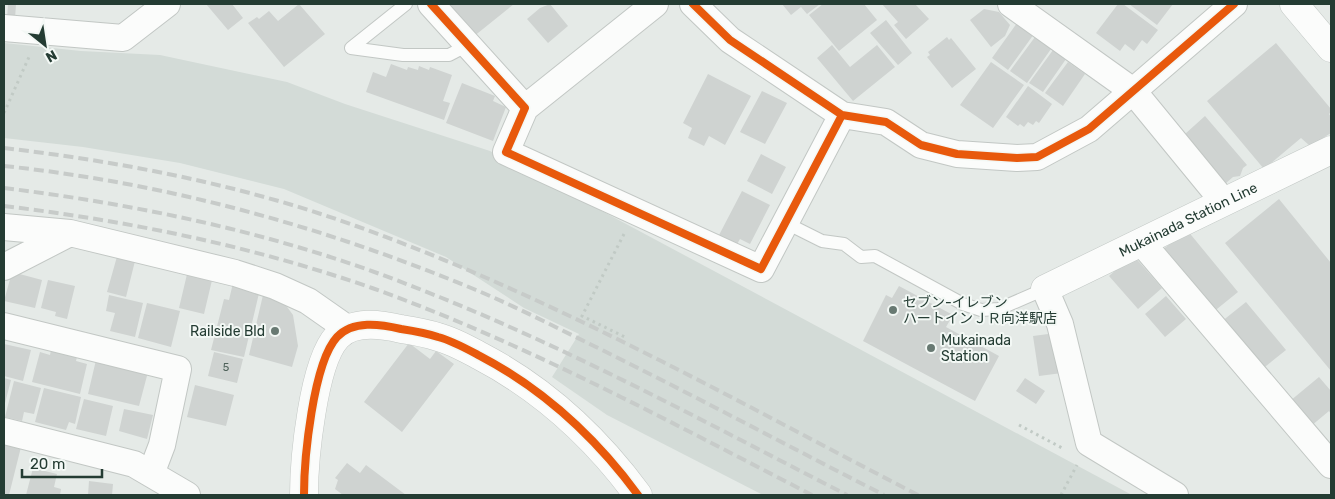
<svg xmlns="http://www.w3.org/2000/svg" width="1335" height="499" font-family="Rubik,'Noto Sans JP',sans-serif">
<style>
.built{fill:#d3dbd7}
.building{fill:#cfd3d1}
.lines{fill:none;stroke-linecap:round;stroke-linejoin:round}
.service-casing{stroke:#c2c7c4;stroke-width:14}
.minor-casing{stroke:#c2c7c4;stroke-width:28}
.tertiary-casing{stroke:#c2c7c4;stroke-width:29}
.secondary-casing{stroke:#c1c7c4;stroke-width:29}
.path{stroke:#c1cac5;stroke-width:3;stroke-dasharray:2.5 4;stroke-linecap:butt}
.service{stroke:#fbfcfb;stroke-width:12}
.minor{stroke:#fbfcfb;stroke-width:26}
.tertiary{stroke:#fbfcfb;stroke-width:28}
.secondary{stroke:#fbfcfb;stroke-width:28}
.rail{stroke:#c7cbc9;stroke-width:4;stroke-dasharray:10 5;stroke-linecap:butt}
.cycleway-casing{stroke:#f3f8f5;stroke-width:11}
.cycleway{stroke:#e8590c;stroke-width:8}
.poi-dot{fill:#687972;stroke:#f3f8f5;stroke-width:2}
.labels{text-anchor:middle;stroke-width:4;stroke-linejoin:round;paint-order:stroke}
.number-label{font-size:11px;fill:#4f625a}
.street-label{font-size:14px;fill:#243c33;stroke:#f3f8f5}
.poi-label{font-size:14px;fill:#243c33;stroke:#f3f8f5;text-anchor:start}
</style>
<rect width="100%" height="100%" fill="#e5eae7"/>
<!-- built -->
<path class="built" d="M 4,43 L 81,51 L 160,55 L 287,82 L 345,104 L 490,151 L 1132,495 L 763,495 L 607,415 L 552,377 L 579,334 L 524,308 L 446,257 L 284,189 L 180,163 L 83,147 L 4,138 Z"/>
<!-- building -->
<path class="building" d="M 8,4 L 16,4 L 15,19 L 7,19 Z
M 206,4 L 232,4 L 243,18 L 228,30 Z
M 299,4 L 325,34 L 284,67 L 248,23 L 257,17 L 259,19 L 269,11 L 278,21 Z
M 447,4 L 514,4 L 473,37 Z
M 550,4 L 568,26 L 548,43 L 527,19 L 540,8 Z
M 782,4 L 820,4 L 807,14 L 801,7 L 791,15 Z
M 823,4 L 864,4 L 877,20 L 839,51 L 809,15 Z
M 882,4 L 915,4 L 929,19 L 906,39 L 894,25 L 898,22 Z
M 1118,4 L 1123,4 L 1158,30 L 1147,44 L 1142,40 L 1134,51 L 1125,44 L 1120,51 L 1096,33 Z
M 1129,4 L 1173,4 L 1157,25 Z
M 984,9 L 999,12 L 1010,25 L 1005,36 L 991,47 L 970,20 Z
M 886,20 L 912,53 L 898,65 L 870,33 Z
M 1017,23 L 1034,34 L 1008,70 L 992,58 Z
M 947,37 L 949,40 L 951,38 L 976,69 L 952,88 L 927,57 L 930,55 L 928,52 Z
M 1035,37 L 1051,49 L 1027,83 L 1010,71 Z
M 1276,43 L 1331,109 L 1331,112 L 1329,114 L 1331,117 L 1331,133 L 1310,146 L 1301,138 L 1264,169 L 1207,101 Z
M 832,45 L 850,67 L 877,45 L 895,67 L 853,101 L 817,58 Z
M 1053,50 L 1066,59 L 1043,92 L 1029,83 Z
M 991,62 L 1024,85 L 993,128 L 960,105 Z
M 1068,62 L 1085,74 L 1063,106 L 1045,93 Z
M 391,64 L 407,70 L 408,67 L 418,70 L 419,66 L 429,70 L 430,67 L 452,75 L 443,101 L 450,103 L 444,120 L 366,92 L 373,72 L 386,77 Z
M 708,74 L 751,96 L 725,145 L 709,136 L 704,146 L 688,138 L 692,128 L 683,123 Z
M 462,83 L 495,96 L 493,101 L 506,107 L 493,141 L 446,123 Z
M 1028,86 L 1052,104 L 1039,123 L 1036,121 L 1033,125 L 1028,122 L 1024,127 L 1020,124 L 1018,126 L 1006,117 Z
M 762,91 L 787,103 L 765,144 L 740,132 Z
M 1205,116 L 1247,165 L 1243,168 L 1240,176 L 1233,177 L 1226,183 L 1185,134 Z
M 761,154 L 786,167 L 772,194 L 747,181 Z
M 742,191 L 770,205 L 750,244 L 740,239 L 736,246 L 718,237 Z
M 1279,199 L 1331,263 L 1331,371 L 1225,243 Z
M 1187,230 L 1238,292 L 1212,313 L 1161,251 Z
M 118,253 L 136,257 L 126,297 L 107,292 Z
M 1133,255 L 1162,288 L 1138,309 L 1109,276 Z
M 188,270 L 213,276 L 204,314 L 179,308 Z
M 12,272 L 42,280 L 35,308 L 4,301 Z
M 48,280 L 75,286 L 67,319 L 55,316 L 56,312 L 41,308 Z
M 233,283 L 260,289 L 244,357 L 211,350 L 224,299 L 229,300 Z
M 899,286 L 953,315 L 946,327 L 999,356 L 975,401 L 863,341 L 886,295 L 892,298 Z
M 109,295 L 143,303 L 135,337 L 110,331 L 115,313 L 106,311 Z
M 263,295 L 282,300 L 293,315 L 298,346 L 292,367 L 249,355 Z
M 1166,296 L 1186,319 L 1165,337 L 1145,314 Z
M 1246,302 L 1286,350 L 1261,370 L 1221,322 Z
M 147,303 L 180,311 L 171,347 L 138,338 Z
M 1056,333 L 1062,373 L 1039,376 L 1033,336 Z
M 409,343 L 430,359 L 436,351 L 454,364 L 402,432 L 364,402 Z
M 4,344 L 31,350 L 23,381 L 4,376 Z
M 51,350 L 77,357 L 76,361 L 87,364 L 80,394 L 32,382 L 40,352 L 50,355 Z
M 214,352 L 243,359 L 237,383 L 208,376 Z
M 96,360 L 148,372 L 139,406 L 88,394 Z
M 1319,377 L 1331,391 L 1331,414 L 1329,411 L 1311,426 L 1290,401 Z
M 4,378 L 11,380 L 4,407 Z
M 1025,378 L 1045,391 L 1036,404 L 1016,391 Z
M 14,381 L 41,388 L 34,414 L 24,412 L 22,421 L 5,417 Z
M 195,385 L 234,395 L 226,426 L 187,417 Z
M 44,388 L 81,397 L 75,424 L 69,422 L 66,430 L 35,422 Z
M 84,399 L 113,406 L 106,436 L 76,429 Z
M 124,409 L 153,415 L 147,439 L 119,431 Z
M 4,443 L 21,447 L 9,495 L 4,495 Z
M 347,463 L 360,473 L 366,465 L 406,495 L 343,495 L 335,489 L 338,480 L 335,478 Z
M 33,468 L 57,474 L 54,487 L 61,489 L 60,495 L 26,495 Z
M 89,481 L 113,484 L 112,495 L 88,495 Z"/>
<g class="lines">
<!-- service casing -->
<g class="service-casing">
<path id="service" d="M 406,4 L 351,48 L 403,55 L 449,55 L 468,45
M 786,223 L 822,241 L 844,244 L 861,257 L 875,256 L 963,304 L 981,310 L 999,309 L 1045,289"/>
</g>
<!-- minor casing -->
<g class="minor-casing">
<path id="minor" d="M 431,4 L 525,108 L 506,152 L 761,269 L 842,115
M 693,4 L 730,40 L 842,115 L 886,122 L 921,145 L 957,154 L 1017,158 L 1037,157 L 1089,129 L 1234,4
M 1011,4 L 1133,91 L 1224,202
M 4,28 L 123,38 L 167,4
M 525,108 L 655,4
M 4,227 L 70,233 L 235,273 L 275,286 L 308,301 L 348,329
M 1142,243 L 1331,465
M 4,267 L 70,233
M 1045,289 L 1060,324 L 1089,443 L 1175,495
M 4,326 L 178,369 L 162,445 L 151,474
M 4,431 L 134,464 L 187,495"/>
</g>
<!-- tertiary casing -->
<g class="tertiary-casing">
<path id="tertiary" d="M 304,495 C 304,460 313,363 337,337 C 353,320 380,324 401,329 C 414,331 426,333 438,337 C 453,341 467,349 480,356 C 543,389 596,438 638,495"/>
</g>
<!-- secondary casing -->
<g class="secondary-casing">
<g id="secondary">
<path d="M 1294,4 L 1331,48"/>
<path id="s1" d="M 1045,289 L 1331,150"/>
</g>
</g>
<!-- path -->
<path class="path" d="M 4,113 L 29,57
M 624,234 L 582,316 L 627,338
M 1019,425 L 1064,449
M 1061,495 L 1077,465"/>
<!-- service -->
<use href="#service" class="service"/>
<!-- minor -->
<use href="#minor" class="minor"/>
<!-- tertiary -->
<use href="#tertiary" class="tertiary"/>
<!-- secondary -->
<use href="#secondary" class="secondary"/>
<!-- rail -->
<path class="rail" d="M 4,148 C 123,162 242,185 356,226 C 552,296 734,400 918,495
M 4,166 C 167,183 325,227 476,290 C 517,307 557,328 596,347 C 693,395 788,446 884,495
M 4,188 C 142,205 279,234 409,285 C 560,343 703,421 847,495
M 4,206 C 129,221 252,246 372,288 C 525,343 668,421 812,495"/>
<!-- cycleway casing -->
<g class="cycleway-casing">
<path id="cycleway" d="M 431,4 L 525,108 L 506,152 L 761,269 L 842,115
M 693,4 L 730,40 L 842,115 L 886,122 L 921,145 L 957,154 L 1017,158 L 1037,157 L 1089,129 L 1234,4
M 304,495 C 304,460 313,363 337,337 C 353,320 380,324 401,329 C 414,331 426,333 438,337 C 453,341 467,349 480,356 C 543,389 596,438 638,495"/>
</g>
<!-- cycleway -->
<use href="#cycleway" class="cycleway"/>
</g>
<!-- markers -->
<g class="poi-dot">
<circle cx="893" cy="310" r="5"/>
<circle cx="275" cy="331" r="5"/>
<circle cx="931" cy="348" r="5"/>
</g>
<g class="labels">
<!-- number labels -->
<g class="number-label">
<text x="226" y="371">5</text>
</g>
<!-- street labels -->
<g class="street-label">
<text dy="5" stroke="none"><textPath href="#s1" startOffset="159">Mukainada Station Line</textPath></text>
</g>
<!-- poi labels -->
<g class="poi-label">
<text x="903" y="307">セブン-イレブン<tspan x="903" dy="16">ハートインＪＲ向洋駅店</tspan></text>
<text x="265" y="336" text-anchor="end">Railside Bld</text>
<text x="941" y="345">Mukainada<tspan x="941" dy="16">Station</tspan></text>
</g>
</g>
<!-- border -->
<rect width="1335" height="499" fill="none" stroke="#243c33" stroke-width="10"/>
<!-- north arrow -->
<g transform="translate(45 45) rotate(150)" stroke="#f3f8f5" stroke-width="4" paint-order="stroke">
<path d="M0-4L9 19L0 12L-9 19Z" fill="#243c33"/>
<text y="-8" font-size="14" font-weight="bold" text-anchor="middle" fill="#243c33">N</text>
</g>
<!-- scale -->
<path d="M22 469v8h80v-8" fill="none" stroke="#243c33" stroke-width="2.5"/>
<text x="30" y="469" font-size="15" fill="#243c33" stroke="#f3f8f5" stroke-width="4" paint-order="stroke">20 m</text>
</svg>
